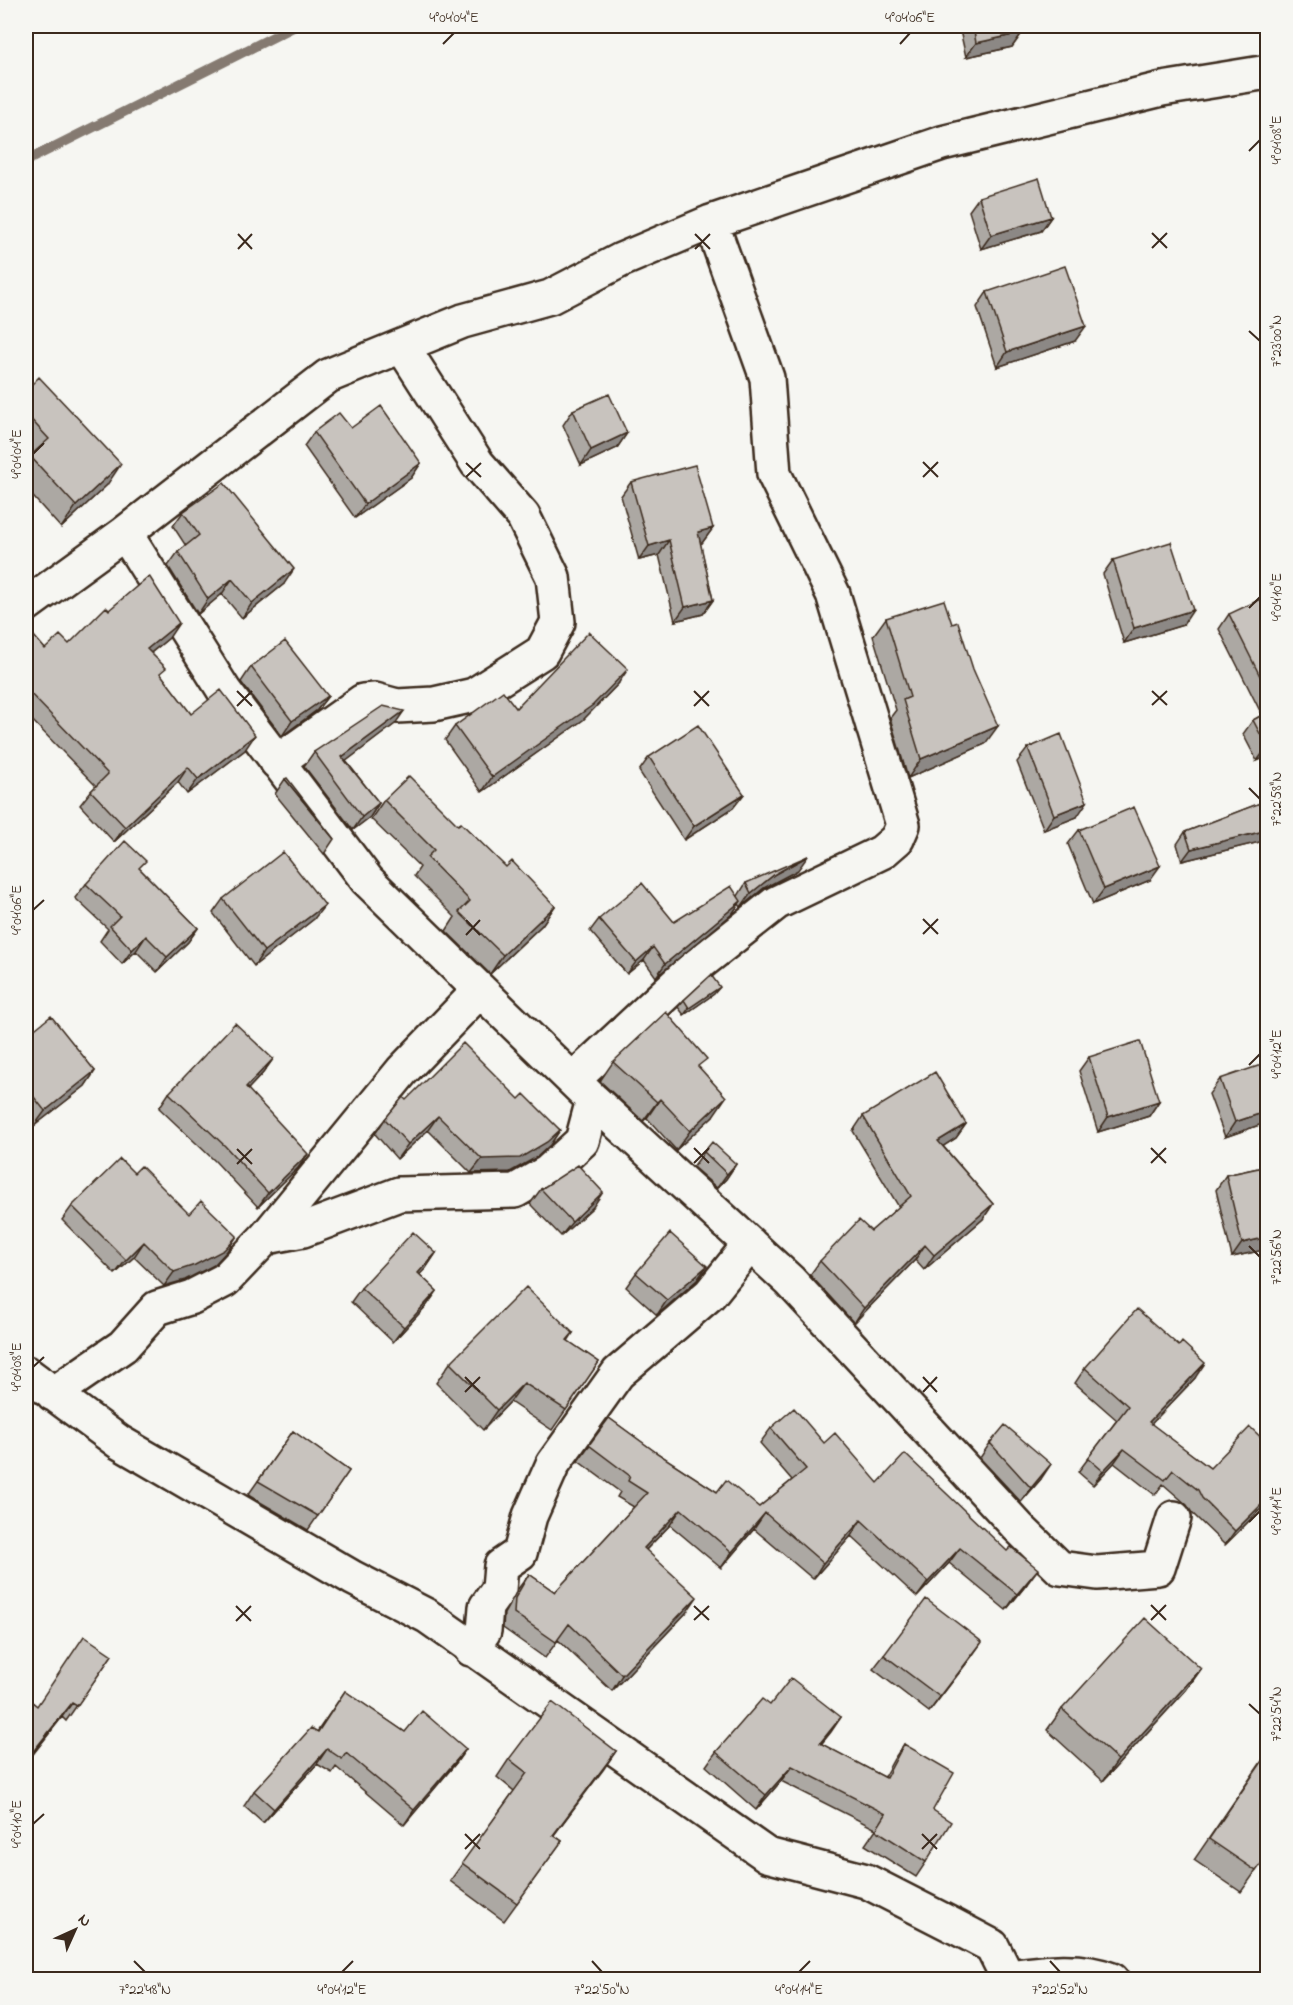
<svg xmlns="http://www.w3.org/2000/svg" width="1293" height="2005" font-family="'Indie Flower',sans-serif">
<style>
.lines{fill:none;stroke-linecap:round;stroke-linejoin:round}
.stream{stroke:#857a71;stroke-width:10}
.minor-casing{stroke:#3b2a1e;stroke-width:38}
.minor{stroke:#f6f6f2;stroke-width:33}
.wall{fill:#aca8a3;stroke:#3b2a1e;stroke-width:1.5}
.shaded-wall{fill:#8c8885;stroke:#3b2a1e;stroke-width:1.5}
.building{fill:#c8c3be;stroke:#3b2a1e;stroke-width:1.5}
.ticks{fill:none;stroke:#3b2a1e;stroke-width:2}
.neatline{fill:none;stroke:#3b2a1e;stroke-width:2}
.ticks-label{font-size:15px;text-anchor:middle;fill:#3b2a1e}
</style>
<rect width="100%" height="100%" fill="#f6f6f2"/>
<filter id="ink" filterUnits="userSpaceOnUse"><feTurbulence type="fractalNoise" baseFrequency=".0167" numOctaves="2"/><feDisplacementMap in="SourceGraphic" scale="12" xChannelSelector="R" yChannelSelector="G"/><feConvolveMatrix kernelMatrix="1 2 1 2 8 2 1 2 1" color-interpolation-filters="sRGB"/></filter>
<g filter="url(#ink)">
<g class="lines">
<!-- stream -->
<path class="stream" d="M 26,161 L 295,26"/>
<!-- minor casing -->
<g class="minor-casing">
<path id="minor" d="M 125,533 L 225,692 L 367,880 L 593,1100 L 790,1281 L 1018,1527 L 1060,1568 L 1097,1573 L 1158,1568 L 1174,1518
M 26,605 L 125,533 L 328,376 L 463,321 L 550,297 L 621,260 L 711,222 L 942,143 L 1162,89 L 1268,72
M 277,762 L 363,701 L 375,700 L 397,706 L 434,704 L 474,695 L 542,652 L 558,622 L 553,577 L 523,516 L 477,463 L 402,346
M 573,1080 L 690,971 L 776,903 L 882,852 L 897,839 L 903,825 L 833,594 L 774,474 L 767,378 L 711,222
M 266,1237 L 303,1230 L 399,1194 L 515,1191 L 548,1172 L 582,1141 L 593,1100
M 26,1373 L 119,1442 L 353,1578 L 427,1616 L 767,1855 L 866,1881 L 954,1926 L 992,1946 L 1009,1980
M 53,1394 L 123,1346 L 157,1308 L 192,1297 L 225,1280 L 266,1237 L 402,1071 L 480,990
M 471,1649 L 484,1631 L 486,1607 L 499,1589 L 501,1566 L 520,1553 L 530,1516 L 553,1464 L 618,1373 L 710,1294 L 750,1244
M 1010,1977 C 1045,1972 1079,1967 1112,1980"/>
</g>
<!-- minor -->
<use href="#minor" class="minor"/>
</g>
<!-- wall -->
<path class="wall" d="M 959,26 L 1021,26 L 1022,33 L 1012,47 L 966,57 Z
M 979,197 L 1051,217 L 1041,231 L 981,249 L 969,211 Z
M 987,292 L 1075,341 L 997,367 L 977,307 Z
M 26,390 L 107,485 L 61,528 L 26,489 L 26,462 L 30,456 L 26,452 Z
M 573,410 L 627,433 L 617,448 L 581,465 L 563,425 Z
M 351,428 L 421,463 L 411,478 L 355,518 L 304,446 L 314,432 Z
M 631,482 L 713,528 L 702,543 L 700,543 L 713,600 L 703,614 L 675,621 L 659,555 L 639,560 L 621,496 Z
M 183,512 L 284,584 L 242,618 L 222,594 L 198,614 L 168,566 L 178,552 L 186,546 L 173,526 Z
M 1113,560 L 1183,625 L 1124,643 L 1103,574 Z
M 109,610 L 169,638 L 151,653 L 161,675 L 191,714 L 245,750 L 187,794 L 178,782 L 114,842 L 80,805 L 91,791 L 96,786 L 26,714 L 26,627 L 45,649 L 69,644 Z
M 1268,612 L 1268,756 L 1257,761 L 1243,734 L 1253,720 L 1262,715 L 1219,629 L 1229,614 Z
M 886,618 L 952,624 L 985,744 L 908,778 L 890,718 L 896,710 L 873,636 Z
M 251,667 L 328,696 L 317,710 L 282,736 L 241,682 Z
M 618,684 L 583,720 L 482,792 L 445,740 L 455,726 L 516,708 Z
M 395,724 L 346,761 L 379,803 L 370,817 L 353,830 L 304,766 L 314,752 Z
M 1028,748 L 1077,817 L 1044,830 L 1017,762 Z
M 649,757 L 744,794 L 733,808 L 684,840 L 639,771 Z
M 285,779 L 334,839 L 324,854 L 275,794 Z
M 384,800 L 458,825 L 506,867 L 555,906 L 542,925 L 490,974 L 446,931 L 455,917 L 414,876 L 420,867 L 371,819 Z
M 1268,800 L 1268,840 L 1182,861 L 1177,844 L 1185,832 Z
M 1079,830 L 1150,880 L 1093,904 L 1068,844 Z
M 140,869 L 198,928 L 188,942 L 157,972 L 136,951 L 122,964 L 100,941 L 108,929 L 75,898 L 86,884 Z
M 798,870 L 764,888 L 741,907 L 739,904 L 732,914 L 656,977 L 644,960 L 627,974 L 590,931 L 599,919 L 674,922 L 738,896 L 746,883 Z
M 223,899 L 314,919 L 254,966 L 213,913 Z
M 714,994 L 684,1015 L 678,1007 L 684,1000 Z
M 26,1036 L 95,1071 L 85,1086 L 34,1126 L 26,1115 Z
M 1089,1057 L 1159,1101 L 1149,1116 L 1098,1132 L 1079,1071 Z
M 273,1059 L 263,1073 L 248,1089 L 298,1168 L 258,1207 L 215,1161 L 159,1108 L 169,1093 Z
M 613,1062 L 700,1069 L 713,1116 L 676,1150 L 647,1118 L 643,1121 L 600,1081 Z
M 1220,1079 L 1268,1122 L 1225,1137 L 1209,1094 Z
M 519,1099 L 560,1130 L 550,1145 L 537,1157 L 510,1172 L 471,1173 L 428,1130 L 397,1159 L 375,1134 L 385,1119 L 406,1100 Z
M 863,1116 L 966,1124 L 956,1138 L 943,1146 L 993,1204 L 983,1219 L 924,1270 L 915,1260 L 854,1323 L 810,1275 L 820,1261 L 871,1231 L 899,1207 L 853,1131 Z
M 704,1152 L 736,1164 L 726,1179 L 717,1188 L 693,1167 Z
M 1268,1166 L 1268,1249 L 1232,1257 L 1216,1190 L 1226,1175 Z
M 134,1173 L 227,1251 L 214,1265 L 185,1280 L 164,1286 L 134,1257 L 115,1274 L 62,1220 L 72,1206 Z
M 541,1189 L 593,1207 L 561,1236 L 530,1204 Z
M 436,1253 L 426,1268 L 419,1274 L 437,1291 L 427,1305 L 393,1342 L 351,1302 L 361,1288 Z
M 636,1273 L 697,1280 L 657,1315 L 626,1287 Z
M 573,1333 L 568,1341 L 599,1362 L 552,1430 L 510,1402 L 483,1430 L 436,1383 L 450,1363 Z
M 1085,1368 L 1195,1378 L 1151,1424 L 1210,1468 L 1268,1502 L 1225,1545 L 1192,1513 L 1187,1505 L 1163,1484 L 1155,1495 L 1114,1463 L 1093,1485 L 1078,1472 L 1117,1420 L 1075,1383 Z
M 609,1418 L 657,1453 L 717,1492 L 759,1507 L 792,1480 L 760,1443 L 771,1428 L 824,1443 L 878,1483 L 1027,1584 L 1006,1610 L 949,1563 L 917,1597 L 851,1536 L 813,1579 L 754,1529 L 721,1568 L 670,1525 L 646,1550 L 686,1613 L 612,1691 L 558,1640 L 545,1658 L 503,1628 L 504,1614 L 518,1589 L 529,1574 L 555,1592 L 634,1507 L 617,1497 L 620,1492 L 578,1461 Z
M 293,1431 L 349,1471 L 308,1530 L 248,1495 Z
M 990,1443 L 1041,1479 L 1021,1502 L 980,1458 Z
M 112,1655 L 66,1721 L 62,1717 L 26,1763 L 26,1697 L 37,1706 Z
M 884,1655 L 972,1656 L 929,1712 L 873,1669 Z
M 1201,1669 L 1186,1690 L 1103,1781 L 1047,1730 L 1062,1709 Z
M 345,1691 L 405,1732 L 466,1749 L 456,1763 L 404,1825 L 336,1767 L 332,1773 L 317,1764 L 263,1823 L 244,1806 L 254,1791 L 317,1732 Z
M 770,1705 L 841,1717 L 821,1744 L 884,1777 L 894,1759 L 904,1744 L 933,1810 L 926,1862 L 916,1877 L 865,1845 L 876,1829 L 781,1781 L 756,1810 L 706,1766 L 716,1752 Z
M 616,1751 L 554,1835 L 562,1841 L 504,1921 L 450,1881 L 514,1791 L 497,1777 L 509,1759 Z
M 1268,1752 L 1268,1854 L 1241,1892 L 1194,1860 Z"/>
<!-- shaded-wall -->
<path class="shaded-wall" d="M 1022,33 L 1012,47 L 966,57 L 976,43 Z
M 1051,217 L 1041,231 L 981,249 L 991,235 Z
M 1086,326 L 1075,341 L 997,367 L 1007,352 Z
M 627,433 L 617,448 L 581,465 L 591,450 Z
M 421,463 L 411,478 L 355,518 L 365,504 Z
M 121,464 L 107,485 L 61,528 L 76,506 Z
M 713,528 L 702,543 L 688,547 L 698,532 Z
M 669,540 L 659,555 L 639,560 L 649,546 Z
M 294,569 L 284,584 L 242,618 L 252,603 Z
M 232,579 L 222,594 L 198,614 L 208,599 Z
M 713,600 L 703,614 L 675,621 L 685,607 Z
M 1193,610 L 1183,625 L 1124,643 L 1134,628 Z
M 179,623 L 169,638 L 137,664 L 147,649 Z
M 628,669 L 618,684 L 583,720 L 482,792 L 492,777 Z
M 328,696 L 317,710 L 282,736 L 292,721 Z
M 404,711 L 395,724 L 333,771 L 342,757 Z
M 998,726 L 985,744 L 908,778 L 921,759 Z
M 255,735 L 245,750 L 187,794 L 198,779 Z
M 1268,746 L 1268,756 L 1257,761 Z
M 188,767 L 178,782 L 114,842 L 125,827 Z
M 744,794 L 733,808 L 684,840 L 694,826 Z
M 1087,802 L 1077,817 L 1044,830 L 1054,815 Z
M 379,803 L 370,817 L 353,830 L 362,817 Z
M 1268,830 L 1268,840 L 1182,861 L 1191,849 Z
M 808,856 L 798,870 L 764,888 L 741,907 L 751,893 L 775,874 Z
M 1160,866 L 1150,880 L 1093,904 L 1104,889 Z
M 741,901 L 732,914 L 656,977 L 665,964 Z
M 325,905 L 314,919 L 254,966 L 264,951 Z
M 555,906 L 542,925 L 490,974 L 503,955 Z
M 198,928 L 188,942 L 157,972 L 167,957 Z
M 146,936 L 136,951 L 122,964 L 132,950 Z
M 653,947 L 644,960 L 627,974 L 636,962 Z
M 720,987 L 714,994 L 684,1015 L 689,1008 Z
M 273,1059 L 263,1073 L 236,1102 L 246,1087 Z
M 95,1071 L 85,1086 L 34,1126 L 45,1111 Z
M 726,1097 L 713,1116 L 676,1150 L 690,1131 Z
M 660,1099 L 647,1118 L 643,1121 L 657,1102 Z
M 1159,1101 L 1149,1116 L 1098,1132 L 1108,1117 Z
M 1268,1111 L 1268,1122 L 1225,1137 L 1235,1122 Z
M 438,1116 L 428,1130 L 397,1159 L 408,1144 Z
M 966,1124 L 956,1138 L 928,1156 L 938,1141 Z
M 560,1130 L 550,1145 L 537,1157 L 510,1172 L 471,1173 L 482,1159 Z
M 308,1154 L 298,1168 L 258,1207 L 268,1193 Z
M 736,1164 L 726,1179 L 717,1188 L 727,1174 Z
M 603,1192 L 593,1207 L 561,1236 L 572,1222 Z
M 993,1204 L 983,1219 L 924,1270 L 934,1255 Z
M 237,1236 L 227,1251 L 214,1265 L 185,1280 L 164,1286 L 174,1272 Z
M 1268,1237 L 1268,1249 L 1232,1257 L 1242,1243 Z
M 144,1242 L 134,1257 L 115,1274 L 126,1260 Z
M 925,1245 L 915,1260 L 854,1323 L 864,1308 Z
M 436,1253 L 426,1268 L 408,1287 L 418,1273 Z
M 707,1266 L 697,1280 L 657,1315 L 667,1300 Z
M 437,1291 L 427,1305 L 393,1342 L 404,1327 Z
M 1205,1363 L 1195,1378 L 1139,1437 L 1149,1422 Z
M 524,1383 L 510,1402 L 483,1430 L 497,1410 Z
M 1124,1449 L 1114,1463 L 1093,1485 L 1103,1471 Z
M 1051,1464 L 1041,1479 L 1021,1502 L 1031,1488 Z
M 1268,1498 L 1268,1502 L 1225,1545 L 1235,1531 Z
M 681,1509 L 670,1525 L 633,1563 L 644,1548 Z
M 765,1513 L 754,1529 L 721,1568 L 732,1552 Z
M 861,1520 L 851,1536 L 813,1579 L 823,1563 Z
M 960,1548 L 949,1563 L 917,1597 L 928,1582 Z
M 1038,1569 L 1027,1584 L 1006,1610 L 1017,1594 Z
M 697,1597 L 686,1613 L 612,1691 L 622,1675 Z
M 982,1642 L 972,1656 L 929,1712 L 940,1697 Z
M 1201,1669 L 1186,1690 L 1103,1781 L 1118,1760 Z
M 72,1703 L 62,1717 L 26,1763 L 27,1759 Z
M 841,1717 L 831,1732 L 810,1758 L 820,1743 Z
M 327,1749 L 317,1764 L 263,1823 L 274,1809 Z
M 466,1749 L 456,1763 L 404,1825 L 414,1810 Z
M 616,1751 L 603,1770 L 540,1853 L 553,1835 Z
M 792,1766 L 781,1781 L 756,1810 L 766,1795 Z"/>
<!-- building -->
<path class="building" d="M 973,26 L 1021,26 L 1022,33 L 976,43 Z
M 1039,178 L 1051,217 L 991,235 L 979,197 Z
M 1065,266 L 1086,326 L 1007,352 L 987,292 Z
M 39,377 L 121,464 L 76,506 L 30,456 L 49,439 L 26,414 L 26,390 Z
M 609,394 L 627,433 L 591,450 L 573,410 Z
M 381,406 L 421,463 L 365,504 L 314,432 L 339,413 L 351,428 Z
M 695,465 L 713,528 L 698,532 L 713,600 L 685,607 L 669,540 L 649,546 L 631,482 Z
M 224,483 L 294,569 L 252,603 L 232,579 L 208,599 L 178,552 L 199,535 L 183,512 Z
M 1171,542 L 1193,610 L 1134,628 L 1113,560 Z
M 149,576 L 179,623 L 147,649 L 166,668 L 160,673 L 191,714 L 221,690 L 255,735 L 198,779 L 188,767 L 125,827 L 91,791 L 108,774 L 26,689 L 26,627 L 45,649 L 60,635 L 69,644 L 106,607 L 109,610 Z
M 1261,599 L 1268,612 L 1268,692 L 1229,614 Z
M 944,600 L 952,624 L 958,622 L 973,669 L 998,726 L 921,759 L 903,700 L 910,697 L 886,618 Z
M 589,632 L 628,669 L 593,705 L 492,777 L 455,726 L 503,691 L 516,708 Z
M 285,641 L 328,696 L 292,721 L 251,667 Z
M 383,706 L 404,711 L 342,757 L 379,803 L 362,817 L 314,752 Z
M 1268,712 L 1268,746 L 1267,747 L 1253,720 Z
M 698,725 L 744,794 L 694,826 L 649,757 Z
M 1061,734 L 1087,802 L 1054,815 L 1028,748 Z
M 409,776 L 458,825 L 461,823 L 506,867 L 512,861 L 555,906 L 503,955 L 459,912 L 470,901 L 427,857 L 434,850 L 384,800 Z
M 287,778 L 334,839 L 285,779 Z
M 1268,800 L 1268,830 L 1191,849 L 1185,832 Z
M 1134,807 L 1160,866 L 1104,889 L 1079,830 Z
M 125,841 L 146,861 L 139,868 L 198,928 L 167,957 L 146,936 L 132,950 L 110,926 L 120,916 L 86,884 Z
M 283,852 L 325,905 L 264,951 L 223,899 Z
M 808,856 L 775,874 L 751,893 L 746,883 Z
M 642,883 L 674,922 L 731,886 L 741,901 L 665,964 L 653,947 L 636,962 L 599,919 Z
M 711,975 L 720,987 L 689,1008 L 684,1000 Z
M 666,1012 L 707,1059 L 698,1066 L 726,1097 L 690,1131 L 660,1099 L 657,1102 L 613,1062 Z
M 51,1016 L 95,1071 L 45,1111 L 26,1087 L 26,1036 Z
M 235,1023 L 273,1059 L 246,1087 L 308,1154 L 268,1193 L 225,1146 L 169,1093 Z
M 1140,1041 L 1159,1101 L 1108,1117 L 1089,1057 Z
M 463,1043 L 519,1099 L 524,1094 L 560,1130 L 547,1142 L 520,1158 L 482,1159 L 438,1116 L 408,1144 L 385,1119 L 403,1097 L 406,1100 Z
M 1264,1064 L 1268,1075 L 1268,1111 L 1235,1122 L 1220,1079 Z
M 935,1072 L 966,1124 L 938,1141 L 993,1204 L 934,1255 L 925,1245 L 864,1308 L 820,1261 L 859,1220 L 871,1231 L 911,1196 L 863,1116 Z
M 712,1142 L 736,1164 L 727,1174 L 704,1152 Z
M 120,1159 L 134,1173 L 141,1166 L 189,1214 L 201,1201 L 237,1236 L 224,1250 L 195,1265 L 174,1272 L 144,1242 L 126,1260 L 72,1206 Z
M 578,1165 L 603,1192 L 572,1222 L 541,1189 Z
M 1268,1166 L 1268,1237 L 1242,1243 L 1226,1175 Z
M 413,1232 L 436,1253 L 418,1273 L 437,1291 L 404,1327 L 361,1288 Z
M 670,1233 L 707,1266 L 667,1300 L 636,1273 Z
M 526,1287 L 573,1333 L 567,1340 L 599,1362 L 566,1410 L 524,1383 L 497,1410 L 450,1363 Z
M 1137,1309 L 1179,1346 L 1182,1342 L 1205,1363 L 1149,1422 L 1210,1468 L 1250,1427 L 1268,1444 L 1268,1498 L 1235,1531 L 1202,1498 L 1198,1490 L 1173,1470 L 1165,1480 L 1124,1449 L 1103,1471 L 1088,1458 L 1128,1406 L 1085,1368 Z
M 794,1408 L 824,1443 L 835,1433 L 878,1483 L 905,1454 L 1007,1551 L 1011,1547 L 1038,1569 L 1017,1594 L 960,1548 L 928,1582 L 861,1520 L 823,1563 L 765,1513 L 732,1552 L 681,1509 L 644,1548 L 697,1597 L 622,1675 L 569,1624 L 556,1642 L 514,1613 L 515,1598 L 529,1574 L 555,1592 L 647,1493 L 628,1481 L 630,1476 L 589,1445 L 609,1418 L 657,1453 L 717,1492 L 726,1480 L 759,1507 L 806,1469 L 771,1428 Z
M 1005,1425 L 1051,1464 L 1031,1488 L 990,1443 Z
M 293,1431 L 349,1471 L 318,1516 L 258,1481 Z
M 926,1599 L 982,1642 L 940,1697 L 884,1655 Z
M 1145,1618 L 1201,1669 L 1118,1760 L 1062,1709 Z
M 84,1636 L 112,1655 L 77,1706 L 72,1703 L 27,1759 L 26,1758 L 26,1697 L 37,1706 Z
M 791,1678 L 841,1717 L 820,1743 L 886,1778 L 904,1744 L 954,1773 L 933,1810 L 951,1822 L 926,1862 L 876,1830 L 886,1814 L 792,1766 L 766,1795 L 716,1752 L 762,1699 L 770,1705 Z
M 345,1691 L 405,1732 L 422,1711 L 466,1749 L 414,1810 L 346,1753 L 342,1759 L 327,1749 L 274,1809 L 254,1791 L 311,1728 L 318,1732 Z
M 552,1702 L 616,1751 L 553,1835 L 562,1841 L 517,1903 L 462,1863 L 527,1773 L 509,1759 Z
M 1268,1753 L 1268,1854 L 1256,1871 L 1209,1839 Z"/>
</g>
<!-- ticks -->
<path class="ticks" d="M 443,44 L 454,33M 900,44 L 910,33M 1249,151 L 1260,140M 1152,233 L 1167,248M 238,234 L 252,249M 695,234 L 710,249M 1152,248 L 1167,233M 238,249 L 252,234M 695,249 L 710,234M 1249,331 L 1260,341M 33,454 L 44,443M 923,462 L 938,477M 466,463 L 481,477M 466,477 L 481,463M 923,477 L 938,462M 1249,608 L 1260,597M 237,691 L 252,706M 694,691 L 709,706M 1152,691 L 1167,705M 1152,705 L 1167,691M 237,706 L 252,691M 694,706 L 709,691M 1249,788 L 1260,799M 33,910 L 44,900M 923,919 L 938,934M 466,920 L 480,935M 923,934 L 938,919M 466,935 L 480,920M 1249,1065 L 1260,1054M 694,1148 L 709,1163M 1151,1148 L 1166,1163M 237,1149 L 252,1164M 694,1163 L 709,1148M 1151,1163 L 1166,1148M 237,1164 L 252,1149M 1249,1246 L 1260,1257M 33,1367 L 44,1357M 465,1377 L 480,1392M 923,1377 L 937,1392M 465,1392 L 480,1377M 923,1392 L 937,1377M 1249,1522 L 1260,1511M 1151,1605 L 1166,1620M 236,1606 L 251,1621M 694,1606 L 709,1620M 694,1620 L 709,1606M 1151,1620 L 1166,1605M 236,1621 L 251,1606M 1249,1704 L 1260,1714M 33,1824 L 44,1814M 465,1834 L 480,1849M 922,1834 L 937,1849M 465,1849 L 480,1834M 922,1849 L 937,1834M 134,1961 L 145,1972M 592,1961 L 602,1972M 1050,1961 L 1060,1972M 342,1972 L 353,1961M 799,1972 L 810,1961"/>
<!-- margin -->
<rect width="1293" height="2005" fill="none" stroke="#f6f6f2" stroke-width="66"/>
<!-- north arrow -->
<g transform="translate(75 1930) rotate(45)" stroke="#f6f6f2" stroke-width="4.5" paint-order="stroke">
<path d="M0-4.5L10 22L0 15L-10 22Z" fill="#3b2a1e"/>
<text y="-9" font-size="16" font-weight="bold" text-anchor="middle" fill="#3b2a1e">N</text>
</g>
<rect x="33" y="33" width="1227" height="1939" class="neatline"/>
<g class="ticks-label">
<text x="454" y="22">4°04'04"E</text>
<text x="910" y="22">4°04'06"E</text>
<text transform="translate(1276 140) rotate(-90)" y="5">4°04'08"E</text>
<text transform="translate(1276 341) rotate(-90)" y="5">7°23'00"N</text>
<text transform="translate(16 454) rotate(-90)" y="5">4°04'04"E</text>
<text transform="translate(1276 597) rotate(-90)" y="5">4°04'10"E</text>
<text transform="translate(1276 799) rotate(-90)" y="5">7°22'58"N</text>
<text transform="translate(16 910) rotate(-90)" y="5">4°04'06"E</text>
<text transform="translate(1276 1054) rotate(-90)" y="5">4°04'12"E</text>
<text transform="translate(1276 1257) rotate(-90)" y="5">7°22'56"N</text>
<text transform="translate(16 1367) rotate(-90)" y="5">4°04'08"E</text>
<text transform="translate(1276 1511) rotate(-90)" y="5">4°04'14"E</text>
<text transform="translate(1276 1714) rotate(-90)" y="5">7°22'54"N</text>
<text transform="translate(16 1824) rotate(-90)" y="5">4°04'10"E</text>
<text x="145" y="1994">7°22'48"N</text>
<text x="342" y="1994">4°04'12"E</text>
<text x="602" y="1994">7°22'50"N</text>
<text x="799" y="1994">4°04'14"E</text>
<text x="1060" y="1994">7°22'52"N</text>
</g>
</svg>
